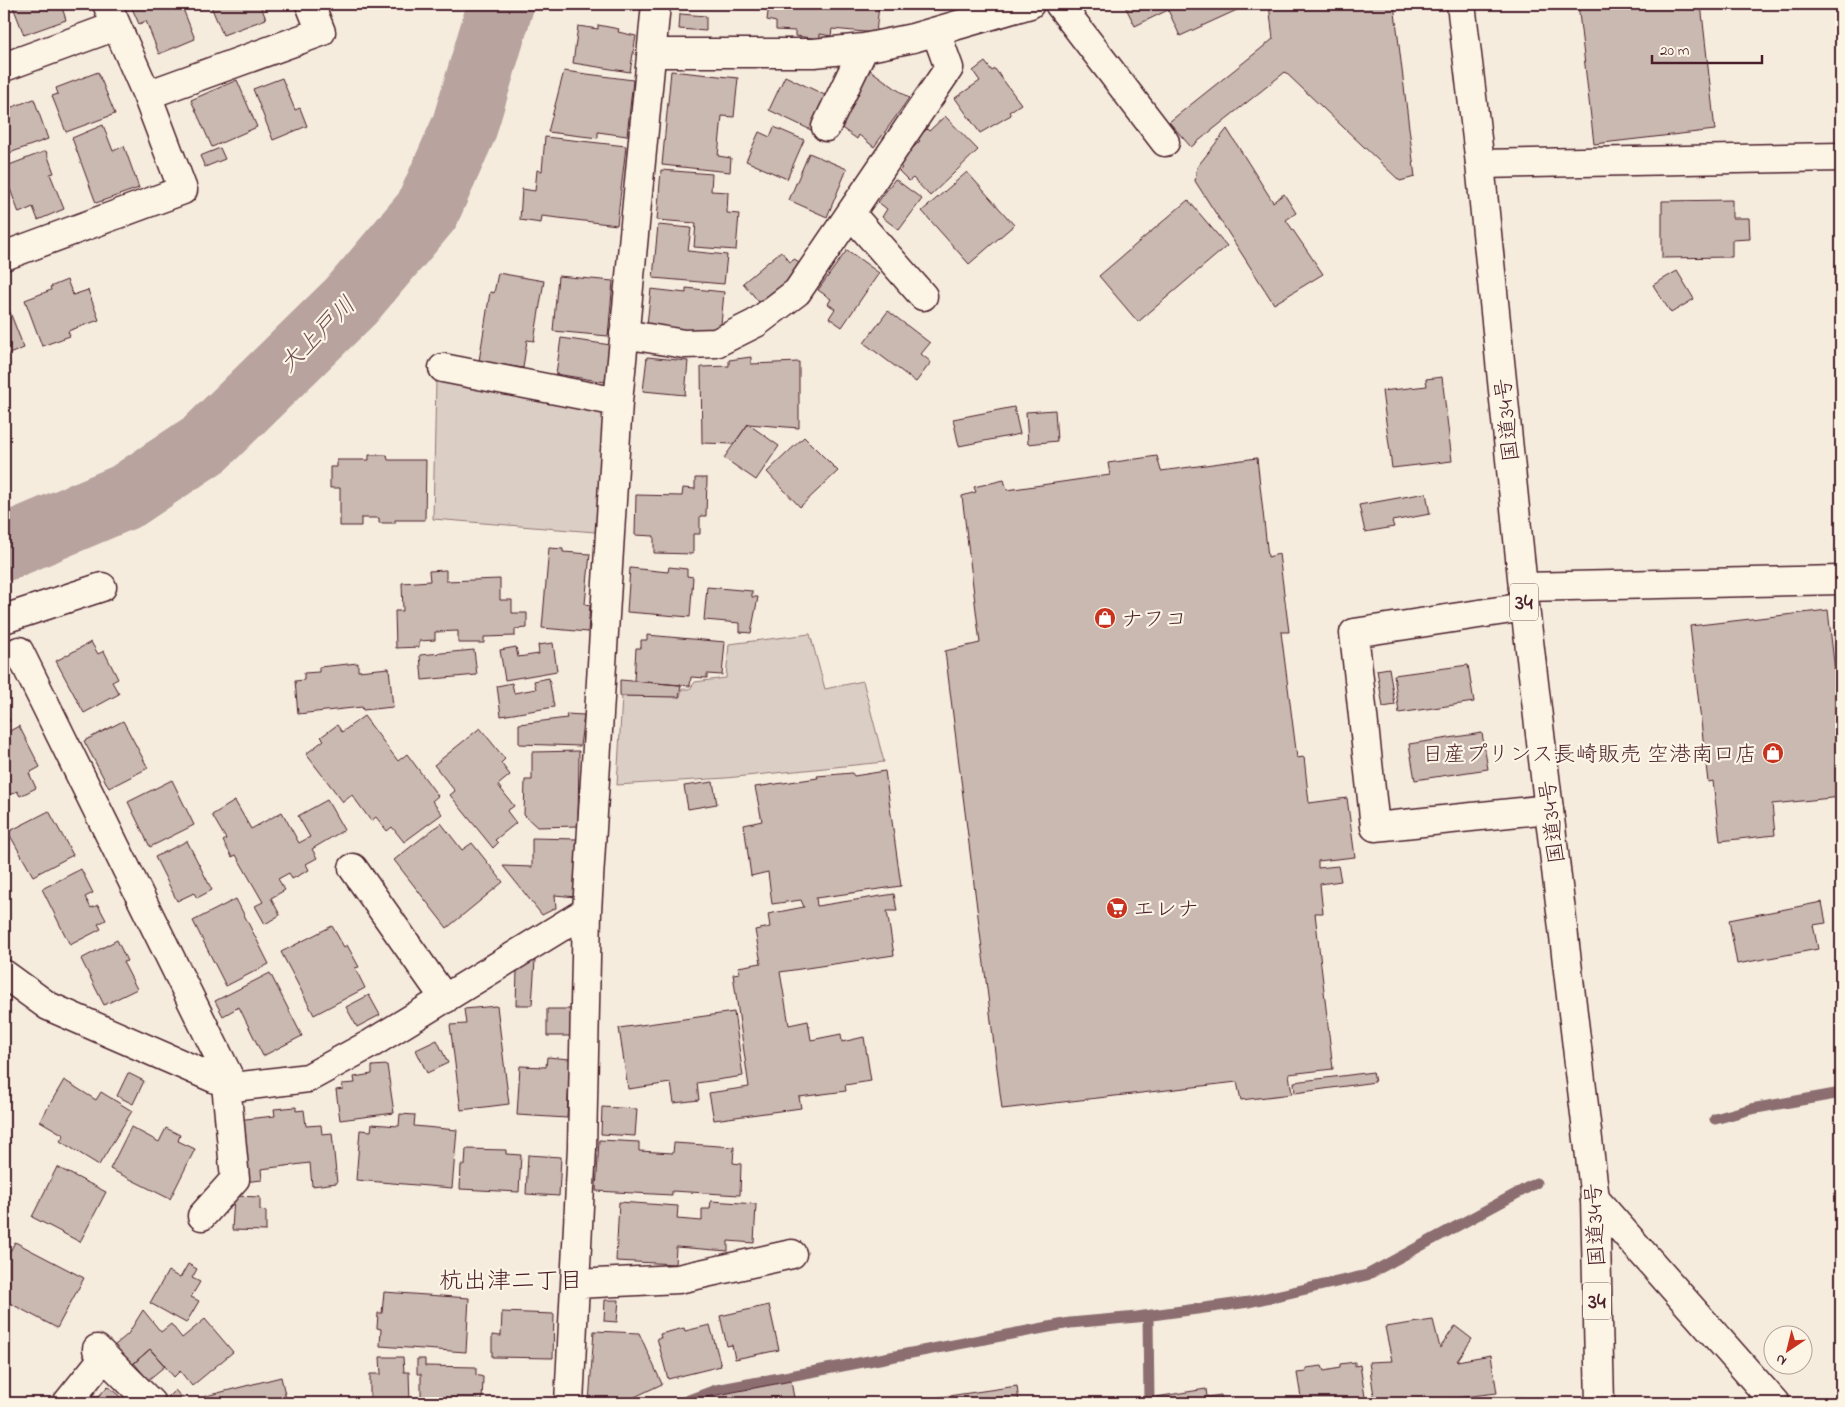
<svg xmlns="http://www.w3.org/2000/svg" width="1845" height="1407" font-family="'Indie Flower','Klee One',sans-serif">
<style>
.green{fill:#dbcec4;stroke:#927678}
.lines{fill:none;stroke-linecap:round;stroke-linejoin:round}
.stream{stroke:#8c6e70;stroke-width:11}
.river{stroke:#b8a39e;stroke-width:66}
.building{fill:#cab9b1;stroke:#4a1f2b}
.minor-casing{stroke:#4a1f2b;stroke-width:31}
.highway-casing{stroke:#4a1f2b;stroke-width:31}
.minor{stroke:#fcf5e5;stroke-width:28}
.highway{stroke:#fcf5e5;stroke-width:28}
.labels{text-anchor:middle;stroke-width:4.5;stroke-linejoin:round;paint-order:stroke}
.shield{fill:#fcf5e5;stroke:#7f5f63;stroke-width:1}
.shield-label{font-size:21px;font-weight:bold;fill:#4a1f2b}
.street-label{font-size:22px;fill:#4a1f2b;stroke:#fcf5e5}
.poi-label{font-size:22px;fill:#4a1f2b;stroke:#fcf5e5;text-anchor:start}
.water-label{font-size:24px;font-style:italic;fill:#704d53;stroke:#fcf5e5}
.neighbourhood-label{font-size:24px;fill:#4a1f2b;stroke:#fcf5e5}
</style>
<rect width="100%" height="100%" fill="#f5ecde"/>
<filter id="ink" filterUnits="userSpaceOnUse"><feTurbulence type="fractalNoise" baseFrequency=".02" numOctaves="2"/><feDisplacementMap in="SourceGraphic" scale="10" xChannelSelector="R" yChannelSelector="G"/><feConvolveMatrix kernelMatrix="1 2 1 2 8 2 1 2 1" color-interpolation-filters="sRGB"/></filter>
<g filter="url(#ink)">
<!-- green -->
<path class="green" d="M 436,380 L 599,404 L 610,413 L 595,532 L 433,519 Z
M 810,634 L 825,689 L 863,681 L 884,762 L 726,778 L 617,785 L 622,696 L 680,697 L 682,689 L 690,689 L 695,682 L 726,678 L 729,644 Z"/>
<g class="lines">
<!-- stream -->
<path class="stream" d="M 1715,1119 L 1751,1109 L 1841,1093
M 1148,1316 L 1149,1403
M 681,1403 L 716,1390 L 1070,1323 L 1137,1317 L 1249,1302 L 1367,1275 L 1536,1183"/>
<!-- river -->
<path class="river" d="M 4,548 L 127,496 L 206,443 L 351,301 L 427,211 L 464,128 L 501,4"/>
</g>
<!-- building -->
<path class="building" d="M 12,4 L 61,4 L 66,20 L 24,35 Z
M 136,4 L 181,4 L 195,39 L 159,54 L 146,21 L 139,24 L 131,6 Z
M 210,4 L 260,4 L 266,19 L 223,35 Z
M 769,4 L 879,5 L 876,33 L 832,29 L 831,36 L 820,34 L 820,39 L 795,36 L 795,31 L 776,30 L 776,22 L 767,20 Z
M 963,4 L 978,4 L 966,9 Z
M 1124,4 L 1250,4 L 1180,36 L 1168,10 L 1135,26 Z
M 1269,4 L 1394,4 L 1415,177 L 1400,181 L 1285,72 L 1191,147 L 1169,122 L 1273,39 Z
M 1578,4 L 1701,4 L 1715,130 L 1594,144 Z
M 680,14 L 706,16 L 706,31 L 679,29 Z
M 598,25 L 619,29 L 618,32 L 636,36 L 630,72 L 573,63 L 578,26 L 598,29 Z
M 985,62 L 992,71 L 995,69 L 1021,104 L 1009,112 L 1011,115 L 980,133 L 955,98 L 980,81 L 973,71 Z
M 870,70 L 909,98 L 874,147 L 859,135 L 857,139 L 832,121 Z
M 564,71 L 633,80 L 627,136 L 598,132 L 598,138 L 548,132 Z
M 671,71 L 738,78 L 734,117 L 722,116 L 718,156 L 731,158 L 730,172 L 662,165 Z
M 98,72 L 115,114 L 66,132 L 52,96 L 58,94 L 56,88 Z
M 785,76 L 827,96 L 811,130 L 769,110 Z
M 282,78 L 295,110 L 300,108 L 307,126 L 273,140 L 253,89 Z
M 237,80 L 257,127 L 212,147 L 191,100 Z
M 34,99 L 48,139 L 4,155 L 4,110 Z
M 945,116 L 978,150 L 930,196 L 913,178 L 909,181 L 899,171 L 902,168 L 897,163 L 920,141 L 917,138 L 927,129 L 929,131 Z
M 103,125 L 113,151 L 124,146 L 139,188 L 96,203 L 72,138 Z
M 774,127 L 804,140 L 787,179 L 746,161 L 759,132 L 770,137 Z
M 1227,129 L 1273,202 L 1284,194 L 1296,213 L 1286,220 L 1323,274 L 1274,304 L 1195,181 L 1197,167 Z
M 545,137 L 626,146 L 617,225 L 542,216 L 541,223 L 520,220 L 522,189 L 535,191 L 537,170 L 542,171 Z
M 220,148 L 225,159 L 205,167 L 200,156 Z
M 46,151 L 54,173 L 50,174 L 64,209 L 38,220 L 33,207 L 19,213 L 4,173 L 4,167 Z
M 809,153 L 847,169 L 827,217 L 789,200 Z
M 661,170 L 712,174 L 711,191 L 728,192 L 727,213 L 739,214 L 736,250 L 694,247 L 696,223 L 657,220 Z
M 967,172 L 1014,225 L 969,264 L 922,211 Z
M 895,179 L 922,199 L 899,230 L 882,217 L 887,209 L 878,202 Z
M 1188,200 L 1227,246 L 1138,322 L 1099,276 Z
M 1732,200 L 1732,218 L 1749,218 L 1750,239 L 1732,240 L 1732,257 L 1662,258 L 1662,201 Z
M 658,225 L 691,228 L 688,251 L 727,255 L 724,284 L 653,278 Z
M 847,250 L 879,273 L 842,327 L 829,318 L 835,309 L 828,304 L 831,299 L 818,290 Z
M 781,251 L 790,262 L 795,259 L 803,268 L 764,308 L 743,283 Z
M 1677,271 L 1694,299 L 1671,313 L 1653,285 Z
M 498,273 L 544,281 L 534,341 L 527,340 L 523,368 L 479,361 L 490,292 L 494,293 Z
M 558,276 L 613,281 L 608,336 L 553,331 Z
M 67,280 L 73,295 L 88,290 L 99,320 L 68,331 L 70,336 L 42,346 L 25,300 L 51,290 L 50,287 Z
M 686,288 L 724,292 L 720,336 L 646,333 L 651,289 L 686,293 Z
M 6,302 L 24,348 L 4,356 L 4,303 Z
M 888,311 L 930,343 L 921,354 L 931,362 L 916,382 L 864,343 Z
M 561,338 L 611,345 L 605,382 L 556,374 Z
M 647,357 L 688,361 L 685,395 L 643,391 Z
M 751,357 L 751,364 L 799,362 L 799,428 L 748,424 L 734,444 L 702,443 L 701,367 L 729,366 L 729,360 Z
M 1442,377 L 1452,461 L 1392,468 L 1382,391 L 1427,386 L 1426,379 Z
M 1014,407 L 1020,434 L 959,446 L 953,419 Z
M 1055,410 L 1057,441 L 1028,444 L 1026,412 Z
M 748,424 L 779,446 L 756,480 L 724,458 Z
M 804,437 L 838,471 L 800,507 L 767,472 Z
M 369,455 L 387,455 L 388,460 L 426,460 L 425,520 L 395,520 L 395,523 L 379,523 L 379,518 L 361,518 L 361,526 L 340,526 L 340,488 L 330,488 L 330,467 L 337,467 L 337,460 L 369,460 Z
M 1157,456 L 1161,471 L 1257,458 L 1268,557 L 1279,554 L 1289,632 L 1281,632 L 1297,758 L 1304,757 L 1309,803 L 1347,798 L 1355,857 L 1318,861 L 1318,868 L 1338,866 L 1341,881 L 1320,884 L 1323,913 L 1315,913 L 1333,1069 L 1289,1074 L 1292,1094 L 1241,1100 L 1237,1082 L 1002,1109 L 945,651 L 980,643 L 962,496 L 976,492 L 974,487 L 1004,480 L 1007,490 L 1110,475 L 1108,463 Z
M 695,478 L 707,478 L 706,516 L 700,516 L 700,534 L 693,534 L 693,554 L 654,553 L 654,536 L 635,535 L 636,495 L 682,496 L 683,488 L 695,489 Z
M 1426,493 L 1430,514 L 1392,521 L 1394,527 L 1365,532 L 1359,505 Z
M 549,548 L 563,549 L 563,552 L 590,554 L 585,604 L 590,605 L 588,632 L 542,628 Z
M 669,567 L 687,569 L 687,576 L 693,577 L 690,617 L 627,612 L 630,568 L 668,572 Z
M 446,570 L 446,581 L 500,579 L 500,600 L 512,600 L 512,613 L 527,613 L 527,628 L 515,629 L 515,636 L 484,637 L 484,643 L 458,643 L 458,631 L 435,632 L 435,640 L 419,641 L 419,647 L 396,648 L 395,611 L 403,611 L 402,583 L 430,581 L 429,571 Z
M 707,587 L 752,591 L 752,597 L 758,597 L 751,633 L 740,632 L 740,623 L 704,620 Z
M 1828,610 L 1841,724 L 1841,797 L 1772,804 L 1775,835 L 1720,841 L 1713,781 L 1708,782 L 1690,626 Z
M 647,635 L 725,642 L 722,675 L 707,674 L 707,678 L 691,677 L 690,686 L 634,681 L 636,648 L 641,648 L 641,640 L 647,640 Z
M 91,642 L 98,654 L 104,651 L 118,679 L 112,682 L 119,694 L 84,713 L 56,661 Z
M 553,643 L 557,671 L 505,680 L 500,650 L 516,647 L 518,657 L 539,654 L 538,645 Z
M 474,650 L 477,675 L 422,680 L 420,655 Z
M 358,663 L 358,671 L 389,668 L 393,707 L 363,710 L 362,707 L 298,714 L 295,681 L 304,680 L 304,673 L 319,672 L 319,667 Z
M 1468,665 L 1474,702 L 1399,713 L 1394,675 Z
M 1389,668 L 1395,705 L 1383,707 L 1377,670 Z
M 549,678 L 554,707 L 501,716 L 497,686 L 512,683 L 514,693 L 536,689 L 534,681 Z
M 620,680 L 681,685 L 679,697 L 620,696 Z
M 4,709 L 10,721 L 4,724 Z
M 566,714 L 584,715 L 580,746 L 519,744 L 519,724 L 567,718 Z
M 364,716 L 398,761 L 407,754 L 438,796 L 432,801 L 442,814 L 404,842 L 392,827 L 387,831 L 376,817 L 371,821 L 352,795 L 343,802 L 306,754 L 324,740 L 321,737 L 337,725 L 342,732 Z
M 123,721 L 148,768 L 109,788 L 84,741 Z
M 19,726 L 40,767 L 29,773 L 36,788 L 20,796 L 17,791 L 4,798 L 4,734 Z
M 480,728 L 505,759 L 501,763 L 510,775 L 498,785 L 514,806 L 507,811 L 516,823 L 495,840 L 498,843 L 493,848 L 450,795 L 455,791 L 434,765 Z
M 1482,733 L 1488,769 L 1415,780 L 1409,744 Z
M 579,751 L 578,826 L 537,827 L 524,815 L 525,780 L 532,780 L 532,752 Z
M 885,771 L 901,886 L 816,898 L 817,906 L 894,894 L 897,911 L 887,911 L 894,955 L 780,972 L 789,1025 L 808,1021 L 811,1040 L 841,1034 L 842,1042 L 864,1037 L 871,1081 L 845,1085 L 846,1091 L 799,1097 L 801,1108 L 714,1120 L 709,1093 L 749,1087 L 733,974 L 740,973 L 738,967 L 761,963 L 755,930 L 770,927 L 768,914 L 804,907 L 801,900 L 772,904 L 768,872 L 751,876 L 744,825 L 762,821 L 755,787 L 818,778 L 817,776 L 852,773 L 854,776 Z
M 172,780 L 194,825 L 150,847 L 128,802 Z
M 713,782 L 717,804 L 688,809 L 684,786 Z
M 327,800 L 344,830 L 312,849 L 317,858 L 306,864 L 309,870 L 292,879 L 289,873 L 278,879 L 285,890 L 271,898 L 280,915 L 265,924 L 255,906 L 263,902 L 236,855 L 232,857 L 223,841 L 226,839 L 212,815 L 235,801 L 251,829 L 282,812 L 299,843 L 310,837 L 298,816 Z
M 49,811 L 73,855 L 33,876 L 8,832 Z
M 441,823 L 462,850 L 472,843 L 503,882 L 447,928 L 394,860 Z
M 532,838 L 578,839 L 576,897 L 555,895 L 556,908 L 542,915 L 503,866 L 532,867 Z
M 187,841 L 212,890 L 197,898 L 194,893 L 177,901 L 155,857 Z
M 81,869 L 93,893 L 85,897 L 91,908 L 98,905 L 106,920 L 98,924 L 101,929 L 70,945 L 42,889 Z
M 236,899 L 269,964 L 226,986 L 193,921 Z
M 1822,902 L 1826,923 L 1813,925 L 1818,949 L 1737,964 L 1729,920 Z
M 332,926 L 344,947 L 347,945 L 359,967 L 355,968 L 365,988 L 314,1015 L 281,952 Z
M 117,940 L 127,961 L 123,962 L 137,989 L 104,1005 L 81,959 Z
M 535,960 L 532,1005 L 516,1005 L 517,970 Z
M 270,973 L 302,1036 L 263,1056 L 239,1007 L 223,1016 L 215,1001 Z
M 369,995 L 380,1015 L 357,1027 L 346,1007 Z
M 497,1006 L 509,1104 L 461,1110 L 450,1025 L 466,1024 L 464,1009 Z
M 547,1009 L 576,1009 L 576,1036 L 547,1036 Z
M 734,1012 L 743,1076 L 697,1083 L 699,1100 L 674,1103 L 671,1083 L 628,1089 L 619,1028 Z
M 437,1040 L 448,1063 L 427,1073 L 416,1050 Z
M 547,1057 L 570,1059 L 567,1118 L 517,1115 L 520,1066 L 546,1067 Z
M 387,1065 L 394,1113 L 340,1120 L 336,1090 L 343,1089 L 342,1084 L 355,1083 L 354,1077 L 372,1074 L 372,1066 Z
M 1373,1072 L 1375,1082 L 1295,1093 L 1294,1082 Z
M 128,1073 L 144,1081 L 133,1104 L 117,1096 Z
M 64,1080 L 96,1100 L 101,1092 L 132,1111 L 99,1165 L 60,1141 L 64,1135 L 40,1121 Z
M 296,1107 L 296,1111 L 304,1110 L 306,1126 L 321,1125 L 322,1134 L 332,1133 L 337,1183 L 312,1186 L 310,1163 L 261,1169 L 262,1180 L 243,1182 L 236,1120 L 275,1116 L 274,1109 Z
M 602,1107 L 637,1109 L 635,1136 L 601,1134 Z
M 400,1114 L 415,1115 L 414,1126 L 457,1130 L 452,1188 L 356,1180 L 360,1130 L 371,1131 L 372,1124 L 399,1126 Z
M 131,1127 L 159,1142 L 166,1128 L 180,1135 L 178,1141 L 195,1149 L 170,1199 L 110,1169 Z
M 599,1140 L 639,1142 L 639,1151 L 673,1153 L 674,1143 L 734,1147 L 733,1163 L 741,1164 L 740,1195 L 672,1191 L 672,1195 L 596,1191 Z
M 466,1149 L 506,1150 L 506,1154 L 521,1155 L 519,1192 L 460,1189 L 461,1165 L 465,1165 Z
M 528,1155 L 561,1157 L 559,1196 L 526,1194 Z
M 57,1167 L 106,1192 L 80,1242 L 32,1217 Z
M 234,1196 L 260,1197 L 260,1210 L 266,1211 L 266,1231 L 232,1230 Z
M 711,1201 L 756,1204 L 754,1243 L 728,1241 L 728,1251 L 676,1247 L 675,1264 L 616,1261 L 619,1202 L 678,1206 L 677,1219 L 702,1221 L 702,1209 L 710,1209 Z
M 15,1242 L 84,1278 L 57,1328 L 4,1300 L 4,1263 Z
M 188,1264 L 197,1269 L 192,1278 L 200,1282 L 191,1297 L 199,1301 L 186,1323 L 150,1303 L 168,1271 L 180,1278 Z
M 384,1292 L 469,1298 L 466,1352 L 380,1346 L 381,1329 L 377,1328 L 378,1313 L 382,1313 Z
M 605,1300 L 619,1300 L 617,1322 L 604,1321 Z
M 769,1305 L 779,1350 L 735,1359 L 732,1345 L 727,1346 L 720,1316 Z
M 143,1310 L 161,1332 L 171,1324 L 182,1338 L 205,1319 L 233,1352 L 192,1386 L 180,1371 L 174,1377 L 150,1349 L 131,1366 L 114,1346 L 128,1334 Z
M 502,1312 L 554,1314 L 553,1358 L 492,1357 L 492,1335 L 501,1336 Z
M 1433,1320 L 1440,1348 L 1455,1326 L 1472,1339 L 1457,1361 L 1491,1355 L 1497,1393 L 1413,1403 L 1375,1403 L 1369,1362 L 1392,1361 L 1385,1327 Z
M 710,1325 L 721,1366 L 668,1379 L 657,1338 L 661,1338 L 660,1334 L 684,1328 L 685,1331 Z
M 594,1331 L 639,1333 L 662,1384 L 622,1403 L 589,1403 Z
M 150,1349 L 165,1366 L 148,1380 L 134,1363 Z
M 380,1357 L 403,1357 L 404,1372 L 409,1372 L 410,1403 L 370,1403 L 370,1374 L 381,1374 Z
M 417,1359 L 425,1359 L 425,1366 L 476,1367 L 476,1375 L 483,1377 L 482,1403 L 421,1403 L 421,1374 L 417,1374 Z
M 1355,1362 L 1355,1366 L 1360,1365 L 1366,1403 L 1302,1403 L 1297,1373 L 1306,1372 L 1306,1368 L 1322,1366 L 1324,1371 L 1340,1368 L 1340,1364 Z
M 281,1377 L 287,1403 L 208,1403 L 206,1396 Z
M 791,1381 L 794,1398 L 786,1400 L 787,1403 L 703,1403 L 702,1398 Z
M 108,1386 L 127,1403 L 86,1403 L 94,1395 L 97,1398 Z
M 1017,1386 L 1019,1403 L 914,1403 L 914,1401 Z
M 1206,1389 L 1207,1397 L 1221,1395 L 1222,1403 L 1157,1403 L 1156,1397 Z
M 175,1390 L 187,1403 L 174,1403 L 168,1397 Z
M 1511,1397 L 1537,1398 L 1537,1403 L 1512,1403 Z
M 1500,1400 L 1501,1403 L 1475,1403 Z"/>
<g class="lines">
<!-- minor casing -->
<g class="minor-casing">
<path id="minor" d="M 1059,4 L 1165,142
M 652,53 L 814,53 L 864,48 L 913,38 L 1030,4
M 4,67 L 116,26
M 147,95 L 321,32 L 310,4
M 826,127 L 864,48
M 1480,164 L 1841,157
M 851,214 L 923,296
M 4,256 L 183,190 L 147,95 L 107,4
M 624,334 L 684,344 L 716,343 L 756,323 L 797,292 L 949,68 L 936,32
M 443,368 L 618,402
M 1523,587 L 1841,580
M 1525,607 L 1354,633 L 1375,827 L 1549,809
M 4,619 L 102,587
M 19,651 L 234,1087
M 353,868 L 445,999
M 4,974 L 48,1006 L 234,1087 L 308,1078 L 372,1043 L 587,911
M 1595,1199 L 1775,1403
M 202,1216 L 235,1179 L 226,1084
M 576,1284 L 678,1279 L 792,1254
M 97,1349 L 151,1403
M 67,1403 L 104,1357
M 569,1403 L 582,1147 L 587,911 L 618,402 L 656,4"/>
</g>
<!-- highway casing -->
<g class="highway-casing">
<path id="highway" d="M 1461,4 L 1480,164 L 1525,607 L 1595,1199 L 1600,1403"/>
</g>
<!-- minor -->
<use href="#minor" class="minor"/>
<!-- highway -->
<use href="#highway" class="highway"/>
</g>
</g>
<!-- icons -->
<defs>
<g id="shop-disc" transform="scale(1.125)"><circle r="9.5" fill="#c8321e" stroke="#fcf5e5"/><path d="M-5-2.5h2.3a2.7 3.5 0 0 1 5.4 0H5L5.5 6h-11ZM-1.5-2.5h3a1.5 2.3 0 0 0-3 0Z" fill="#fff"/></g>
<g id="supermarket-disc" transform="scale(1.125)"><circle r="9.5" fill="#c8321e" stroke="#fcf5e5"/><path d="M-6-5.5h2.5l.6 2H6L4.5 2H-2.5L-4.4-4H-6ZM-1.5 3.2a1.3 1.3 0 1 0 .1 0ZM3 3.2a1.3 1.3 0 1 0 .1 0Z" fill="#fff"/></g>
</defs>
<g fill-rule="evenodd">
<use href="#shop-disc" x="1105" y="618"/>
<use href="#shop-disc" x="1773" y="753"/>
<use href="#supermarket-disc" x="1117" y="908"/>
</g>
<g class="labels">
<!-- shield labels -->
<g class="shield">
<rect x="1510" y="583.5" width="28" height="37" rx="4"/>
<rect x="1583" y="1282.5" width="28" height="37" rx="4"/>
</g>
<g class="shield-label">
<text x="1524" y="609">34</text>
<text x="1597" y="1308">34</text>
</g>
<!-- street labels -->
<g class="street-label">
<text transform="translate(1506 420) rotate(-96)" y="8">国道34号</text>
<text transform="translate(1551 822) rotate(-97)" y="8">国道34号</text>
<text transform="translate(1594 1225) rotate(-93)" y="8">国道34号</text>
</g>
<!-- poi labels -->
<g class="poi-label">
<text x="1121" y="626">ナフコ</text>
<text x="1757" y="761" text-anchor="end">日産プリンス長崎販売 空港南口店</text>
<text x="1133" y="916">エレナ</text>
</g>
<!-- water labels -->
<g class="water-label">
<text transform="translate(317 334) rotate(-45)" y="8">大上戸川</text>
</g>
<!-- neighbourhood labels -->
<g class="neighbourhood-label">
<text x="511" y="1288">杭出津二丁目</text>
</g>
</g>
<!-- margin -->
<rect width="1845" height="1407" fill="none" stroke="#fcf5e5" stroke-width="20"/>
<rect x="10" y="10" width="1825" height="1387" fill="none" stroke="#4a1f2b" stroke-width="2" filter="url(#ink)"/>
<!-- north arrow -->
<g transform="translate(1788 1350) rotate(215)"><circle r="24" fill="#fcf5e5" stroke="#b59f9b"/>
<path d="M0-4L9 19L0 12L-9 19Z" fill="#c8321e"/>
<text y="-8" font-size="14" font-weight="bold" text-anchor="middle" fill="#4a1f2b">N</text>
</g>
<!-- scale -->
<path d="M1652 55v8h110v-8" fill="none" stroke="#4a1f2b" stroke-width="2.5"/>
<text x="1660" y="55" font-size="15" fill="#4a1f2b" stroke="#fcf5e5" stroke-width="4" paint-order="stroke">20 m</text>
</svg>
